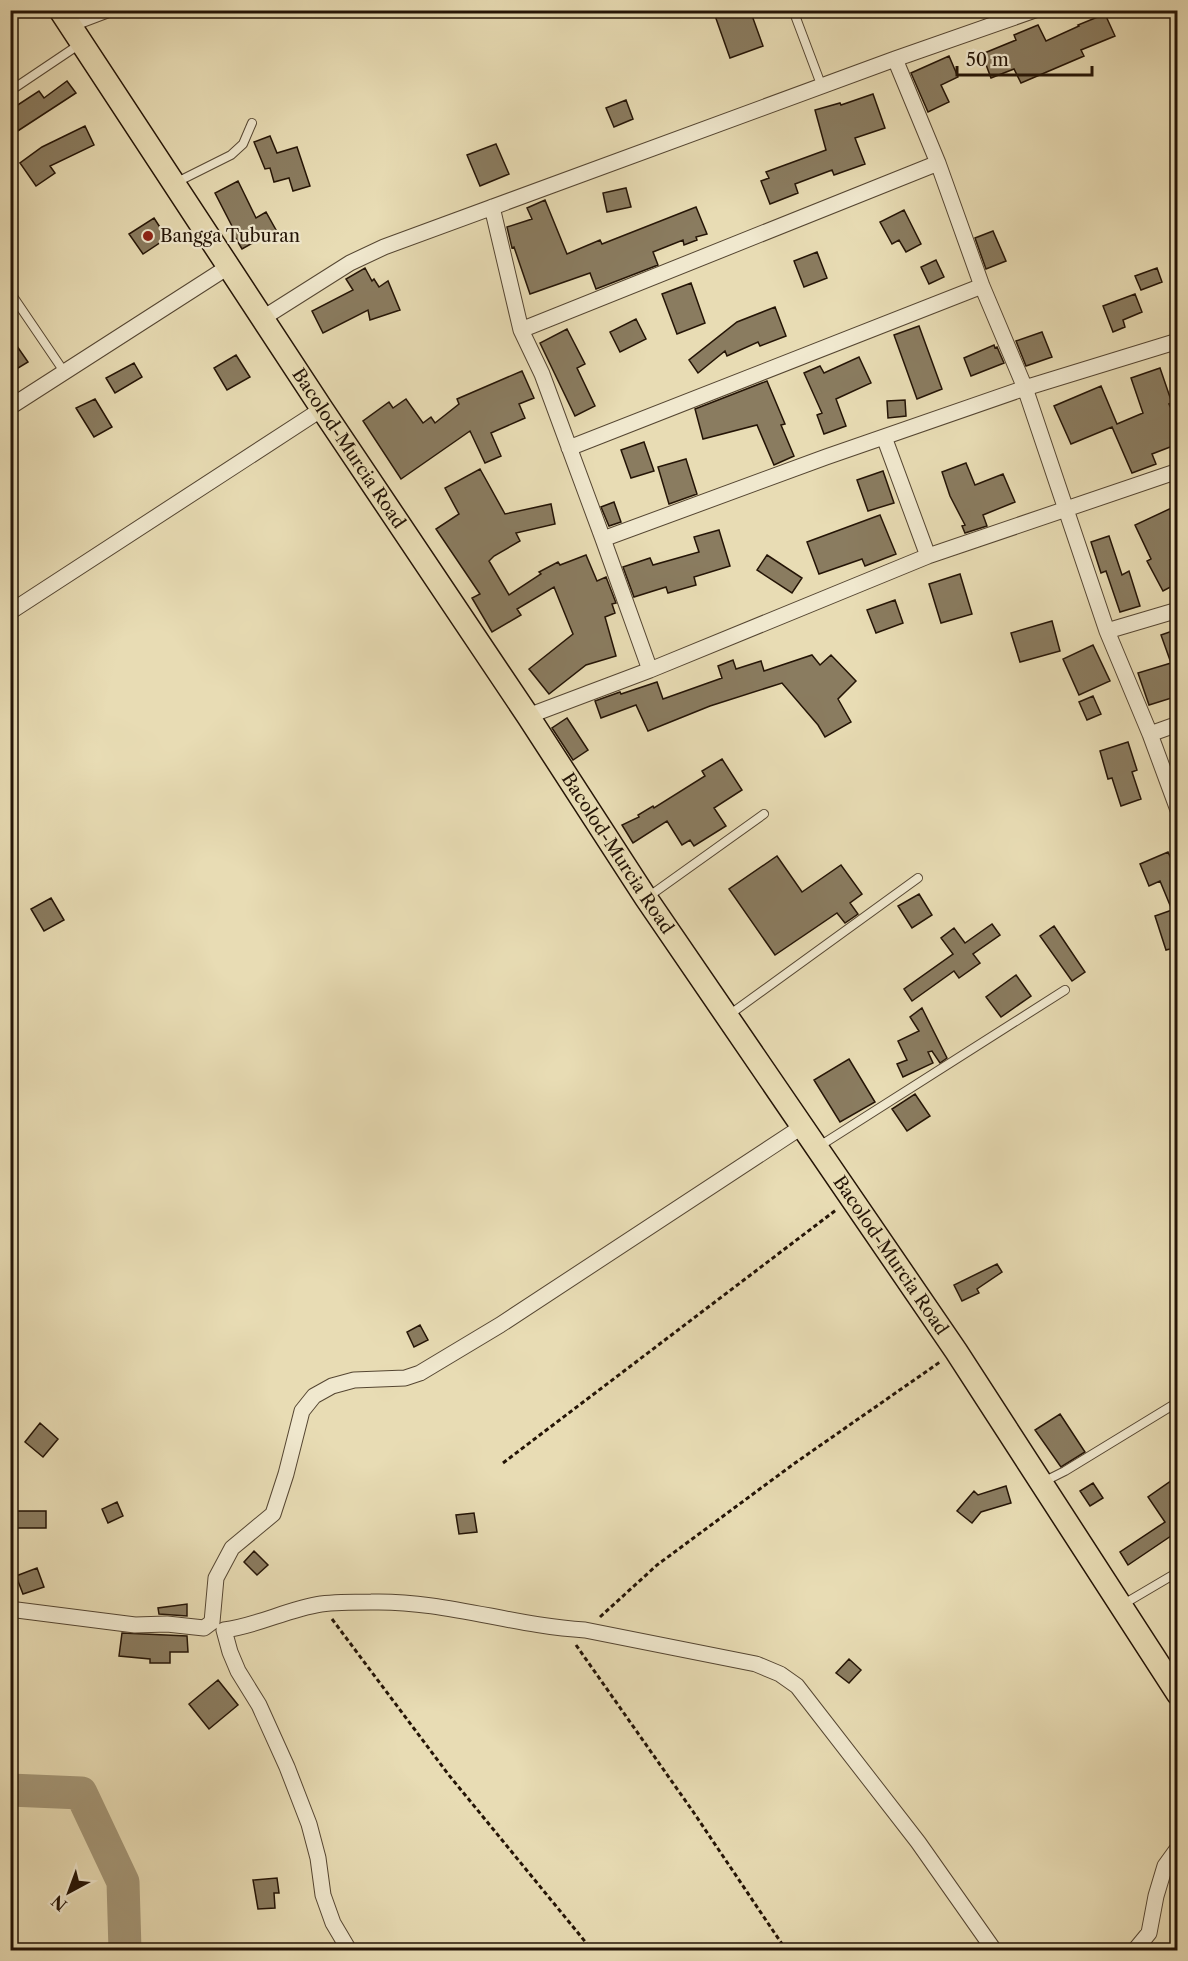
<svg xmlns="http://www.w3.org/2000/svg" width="1188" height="1961" font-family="'Libre Caslon Text',serif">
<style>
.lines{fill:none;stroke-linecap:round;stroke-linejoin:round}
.river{stroke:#a59879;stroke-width:33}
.building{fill:#8a7c60;stroke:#241406;stroke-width:1.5}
.service-casing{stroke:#554632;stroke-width:10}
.minor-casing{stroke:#554632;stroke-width:17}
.primary-casing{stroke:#241406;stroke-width:25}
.path{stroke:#241406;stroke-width:3;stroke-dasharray:4.5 3;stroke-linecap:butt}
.service{stroke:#f0e8ce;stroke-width:8}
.minor{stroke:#f0e8ce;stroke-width:15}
.primary{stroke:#e8dcb4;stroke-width:22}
.poi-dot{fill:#8f2418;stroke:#f0e8ce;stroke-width:2}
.labels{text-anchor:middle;stroke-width:4.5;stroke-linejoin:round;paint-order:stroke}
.poi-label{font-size:18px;fill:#241406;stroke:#f0e8ce;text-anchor:start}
.street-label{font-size:18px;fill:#241406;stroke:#f0e8ce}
</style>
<rect width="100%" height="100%" fill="#e8dcb4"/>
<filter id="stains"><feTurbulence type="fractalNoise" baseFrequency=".00333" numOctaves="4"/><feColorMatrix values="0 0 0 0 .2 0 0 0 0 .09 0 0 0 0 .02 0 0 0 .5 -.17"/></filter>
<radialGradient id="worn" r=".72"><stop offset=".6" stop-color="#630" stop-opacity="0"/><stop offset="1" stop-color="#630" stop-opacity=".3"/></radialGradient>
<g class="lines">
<!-- river -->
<path class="river" d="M 10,1790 L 81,1793 L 123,1882 L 125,1950"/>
</g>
<!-- building -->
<path class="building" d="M 713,10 L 750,10 L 763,46 L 730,58 Z
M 1105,14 L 1115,36 L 1081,50 L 1084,56 L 1021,83 L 1014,69 L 991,78 L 982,54 L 1016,40 L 1014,35 L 1038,25 L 1046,41 L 1079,26 L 1078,25 Z
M 949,56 L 958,77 L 941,85 L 949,102 L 928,112 L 911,73 Z
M 67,81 L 76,93 L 10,136 L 10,110 L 39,91 L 44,98 Z
M 873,94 L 885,128 L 855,138 L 865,164 L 834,175 L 832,170 L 795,184 L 798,193 L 770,204 L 761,181 L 769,178 L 766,172 L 826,150 L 815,110 L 840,103 L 841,105 Z
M 626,100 L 633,119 L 614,127 L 606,108 Z
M 85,126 L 94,145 L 50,166 L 55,173 L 36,186 L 20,163 L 42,147 Z
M 270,136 L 277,153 L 297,147 L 310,186 L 293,191 L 289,178 L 274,182 L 270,168 L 265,169 L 254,142 Z
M 496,144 L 509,174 L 480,186 L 467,155 Z
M 238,181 L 256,218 L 266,212 L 276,230 L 242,249 L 232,232 L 234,230 L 215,193 Z
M 626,188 L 631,207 L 607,212 L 603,193 Z
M 545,200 L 567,254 L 600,240 L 602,244 L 696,207 L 707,234 L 696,237 L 697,240 L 684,245 L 683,240 L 653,252 L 658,265 L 596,289 L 590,273 L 530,294 L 514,247 L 512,248 L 507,227 L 532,219 L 527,208 Z
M 904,210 L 921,244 L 906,252 L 899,240 L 892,244 L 880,222 Z
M 154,218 L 167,238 L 143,254 L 129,234 Z
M 993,231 L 1006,261 L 986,269 L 975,238 Z
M 817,252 L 827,278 L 804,287 L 794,261 Z
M 936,260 L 944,277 L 929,284 L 921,267 Z
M 365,268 L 372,281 L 374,279 L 379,287 L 388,281 L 400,310 L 370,320 L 368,310 L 323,333 L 312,311 L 353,290 L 346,279 Z
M 1157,268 L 1162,282 L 1141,290 L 1135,276 Z
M 691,283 L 705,323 L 677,334 L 662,294 Z
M 1135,294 L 1142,312 L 1123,320 L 1125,327 L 1113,332 L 1103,306 Z
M 775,307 L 786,336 L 760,346 L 758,342 L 727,356 L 725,351 L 698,373 L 689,360 L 737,322 Z
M 636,319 L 646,339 L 620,352 L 610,332 Z
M 919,326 L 942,389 L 917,399 L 894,335 Z
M 567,329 L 585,364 L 577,368 L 595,406 L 575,416 L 540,343 Z
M 1042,332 L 1052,357 L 1026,366 L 1016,341 Z
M 10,336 L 28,362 L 10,373 Z
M 994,345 L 995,348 L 997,347 L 1004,363 L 971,376 L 964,358 Z
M 236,355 L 250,377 L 227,390 L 214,368 Z
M 859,357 L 871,383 L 836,399 L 846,426 L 824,434 L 817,415 L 822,413 L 804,373 L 820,366 L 824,373 Z
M 134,363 L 142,377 L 115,393 L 106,378 Z
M 1160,368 L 1172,403 L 1169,404 L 1178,424 L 1178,444 L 1152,454 L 1156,464 L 1132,473 L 1112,427 L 1071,444 L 1054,406 L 1101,386 L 1117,424 L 1143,413 L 1131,378 Z
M 522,371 L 534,398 L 519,404 L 525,418 L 491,433 L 501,456 L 485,463 L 470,431 L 401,479 L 363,421 L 389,402 L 393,408 L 406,399 L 423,423 L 431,417 L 435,423 L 459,404 L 457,399 Z
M 767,381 L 785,424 L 781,425 L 794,456 L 774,465 L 757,425 L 703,439 L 695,409 Z
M 95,399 L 112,427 L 94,437 L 76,408 Z
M 905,400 L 906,416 L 888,418 L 887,401 Z
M 644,442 L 654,471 L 631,478 L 621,450 Z
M 686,459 L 697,494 L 669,504 L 658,467 Z
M 966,463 L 975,485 L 1003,474 L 1015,502 L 983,515 L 987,526 L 965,533 L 962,526 L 965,525 L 950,496 L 942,472 Z
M 480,469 L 505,514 L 551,504 L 555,524 L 516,533 L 520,541 L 494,556 L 489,561 L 509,595 L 541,574 L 539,572 L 558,562 L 560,565 L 586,555 L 597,581 L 606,577 L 616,603 L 612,604 L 615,613 L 605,617 L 616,656 L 586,665 L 549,694 L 529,669 L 573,634 L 554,587 L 517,609 L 521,615 L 492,632 L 472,598 L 480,594 L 436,529 L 459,514 L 445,488 Z
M 883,471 L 894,503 L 868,511 L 857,480 Z
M 614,502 L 621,522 L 609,526 L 601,507 Z
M 1178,505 L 1178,583 L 1163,591 L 1147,561 L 1151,559 L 1135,525 Z
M 880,515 L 896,554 L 865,566 L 862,559 L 819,574 L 807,542 Z
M 719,530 L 730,566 L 694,577 L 696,585 L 668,593 L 666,587 L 634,597 L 623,567 L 650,558 L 653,565 L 699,552 L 694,537 Z
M 1109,536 L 1122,575 L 1129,571 L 1140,606 L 1120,612 L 1106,571 L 1101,573 L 1091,542 Z
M 767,555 L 802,578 L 792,593 L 757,570 Z
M 960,574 L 972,614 L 941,623 L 929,584 Z
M 895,600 L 903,623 L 876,633 L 867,610 Z
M 1052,621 L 1060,651 L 1020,662 L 1011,633 Z
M 1178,629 L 1178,696 L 1149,705 L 1138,673 L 1171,663 L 1161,635 Z
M 1093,645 L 1110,681 L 1079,695 L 1063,659 Z
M 812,655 L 820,665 L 831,655 L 856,681 L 838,699 L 851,722 L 825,737 L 818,725 L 782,683 L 710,706 L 648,731 L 636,705 L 601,718 L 595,701 L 620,692 L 621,694 L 657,682 L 663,699 L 722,678 L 718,666 L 733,660 L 736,669 L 761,661 L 764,671 Z
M 1093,696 L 1101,714 L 1087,720 L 1079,702 Z
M 567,718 L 588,750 L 573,760 L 552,728 Z
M 1128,742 L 1137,770 L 1132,772 L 1141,799 L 1121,806 L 1112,778 L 1108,779 L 1100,751 Z
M 722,759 L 742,790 L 714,808 L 726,826 L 694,846 L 690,840 L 682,845 L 667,821 L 633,843 L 622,825 L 639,817 L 638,815 L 653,806 L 654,808 L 705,776 L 702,771 Z
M 1168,852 L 1178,874 L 1178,947 L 1166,950 L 1155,916 L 1172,910 L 1160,881 L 1149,886 L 1140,864 Z
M 777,856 L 802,892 L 841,865 L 862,894 L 850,903 L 858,914 L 845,923 L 837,913 L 775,955 L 729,889 Z
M 919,894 L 932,915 L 912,928 L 898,906 Z
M 51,898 L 64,920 L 44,931 L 31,909 Z
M 992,924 L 1000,935 L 973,954 L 980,963 L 959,978 L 954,971 L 912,1001 L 904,989 L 953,954 L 941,938 L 954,928 L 965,943 Z
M 1054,926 L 1085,972 L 1072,981 L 1040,936 Z
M 1016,975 L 1031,996 L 1001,1017 L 986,997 Z
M 922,1008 L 947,1058 L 940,1063 L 932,1051 L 928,1052 L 933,1063 L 903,1077 L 897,1064 L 907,1060 L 898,1041 L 919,1031 L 910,1017 Z
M 849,1059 L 875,1102 L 840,1122 L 814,1080 Z
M 915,1094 L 930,1116 L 907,1131 L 892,1109 Z
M 997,1264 L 1002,1272 L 977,1289 L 979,1293 L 962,1301 L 954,1285 Z
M 420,1325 L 428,1340 L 414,1347 L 407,1332 Z
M 1060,1414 L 1085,1452 L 1061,1467 L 1035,1430 Z
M 40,1423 L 58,1439 L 43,1457 L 25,1442 Z
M 1178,1476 L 1178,1540 L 1174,1534 L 1128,1565 L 1120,1552 L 1165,1522 L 1148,1497 Z
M 1093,1483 L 1103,1498 L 1090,1506 L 1080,1491 Z
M 1006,1486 L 1011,1503 L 981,1512 L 972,1523 L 957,1511 L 974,1491 L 978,1495 Z
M 117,1502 L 123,1516 L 108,1523 L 102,1509 Z
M 14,1511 L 46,1511 L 46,1528 L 14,1528 Z
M 474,1513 L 477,1532 L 459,1534 L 456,1515 Z
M 254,1551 L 268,1565 L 257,1575 L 244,1562 Z
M 37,1568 L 44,1587 L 23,1594 L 16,1576 Z
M 187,1604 L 187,1616 L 159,1614 L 158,1608 Z
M 122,1633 L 187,1636 L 188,1652 L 170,1652 L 170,1663 L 150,1663 L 150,1659 L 119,1656 Z
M 849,1659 L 861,1670 L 849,1683 L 836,1673 Z
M 218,1680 L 238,1705 L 209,1729 L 189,1704 Z
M 277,1878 L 279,1893 L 274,1893 L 275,1908 L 258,1909 L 253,1880 Z"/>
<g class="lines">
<!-- service casing -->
<g class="service-casing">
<path id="service" d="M 793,10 L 822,87
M 10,91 L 80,44
M 175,183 L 231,155 L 243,144 L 252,123
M 10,292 L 65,373
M 648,897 L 764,814
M 729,1015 L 918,878
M 818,1147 L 1065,990
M 1043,1482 L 1065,1471 L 1178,1402
M 1122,1605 L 1178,1572"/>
</g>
<!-- minor casing -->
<g class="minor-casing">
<path id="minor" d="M 70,24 L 107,10
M 895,59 L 938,163 L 982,286 L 1025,388 L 1107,631 L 1150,734 L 1178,810
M 492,207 L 521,330 L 542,374 L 603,539 L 650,670
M 263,318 L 350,263 L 384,247 L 895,59 L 1035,10
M 521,330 L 938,163
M 10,407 L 228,267
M 884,437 L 928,556
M 569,448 L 982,286
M 603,539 L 826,457 L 1025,388 L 1178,341
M 10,612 L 322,409
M 1107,631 L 1178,610
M 528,716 L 650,670 L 928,556 L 1178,471
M 1150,734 L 1178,724
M 17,1610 L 135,1625 L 167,1624 L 204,1628 L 212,1622 L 216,1578 L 232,1548 L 273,1514 L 286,1474 L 302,1411 L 314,1396 L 332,1386 L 354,1380 L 405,1378 L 420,1373 L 500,1325 L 803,1126
M 349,1950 L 333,1923 L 323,1895 L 318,1858 L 309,1824 L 287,1767 L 259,1705 L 238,1671 L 230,1652 L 224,1630 C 257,1626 288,1609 321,1604 C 337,1602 355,1602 371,1602 C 444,1600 513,1626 585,1630 L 756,1664 L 780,1674 L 797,1686 L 918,1842 L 994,1950
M 1135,1950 L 1149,1933 L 1156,1896 L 1165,1866 L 1178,1848"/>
</g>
<!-- primary casing -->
<g class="primary-casing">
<g id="primary">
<path id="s1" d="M 60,10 L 322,409 L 528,716 L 646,898 L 956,1351 L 1178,1694"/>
</g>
</g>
<!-- path -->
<path class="path" d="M 503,1463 L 836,1210
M 600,1617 L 657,1565 L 795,1463 L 940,1362
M 332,1619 L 448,1774 L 592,1950
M 576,1645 L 694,1813 L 786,1950"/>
<!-- service -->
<use href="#service" class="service"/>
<!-- minor -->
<use href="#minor" class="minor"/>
<!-- primary -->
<use href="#primary" class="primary"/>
</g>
<!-- markers -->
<circle class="poi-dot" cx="148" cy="236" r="6"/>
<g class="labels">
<!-- poi labels -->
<g class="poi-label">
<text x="160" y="242">Bangga Tuburan</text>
</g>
<!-- street labels -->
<g class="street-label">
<text dy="6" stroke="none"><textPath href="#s1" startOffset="525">Bacolod-Murcia Road</textPath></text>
<text dy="6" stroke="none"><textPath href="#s1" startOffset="1011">Bacolod-Murcia Road</textPath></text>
<text dy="6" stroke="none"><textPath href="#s1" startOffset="1497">Bacolod-Murcia Road</textPath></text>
</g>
</g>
<!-- margin -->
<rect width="1188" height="1961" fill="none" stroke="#e8dcb4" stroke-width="36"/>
<rect x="12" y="12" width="1164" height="1937" fill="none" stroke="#241406" stroke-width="3"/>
<rect x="18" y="18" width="1152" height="1925" fill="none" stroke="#241406" stroke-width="1.5"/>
<!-- north arrow -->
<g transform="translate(69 1892) rotate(221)" stroke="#f0e8ce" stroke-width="4.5" paint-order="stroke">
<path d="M0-4.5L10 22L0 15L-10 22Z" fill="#241406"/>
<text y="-9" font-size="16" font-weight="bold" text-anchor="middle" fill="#241406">N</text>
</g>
<!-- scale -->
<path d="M957 66v9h135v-9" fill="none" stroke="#241406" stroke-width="3"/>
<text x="966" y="66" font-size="18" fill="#241406" stroke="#f0e8ce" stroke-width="4.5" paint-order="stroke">50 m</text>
<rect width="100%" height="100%" filter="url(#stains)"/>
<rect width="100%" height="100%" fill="url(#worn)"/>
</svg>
